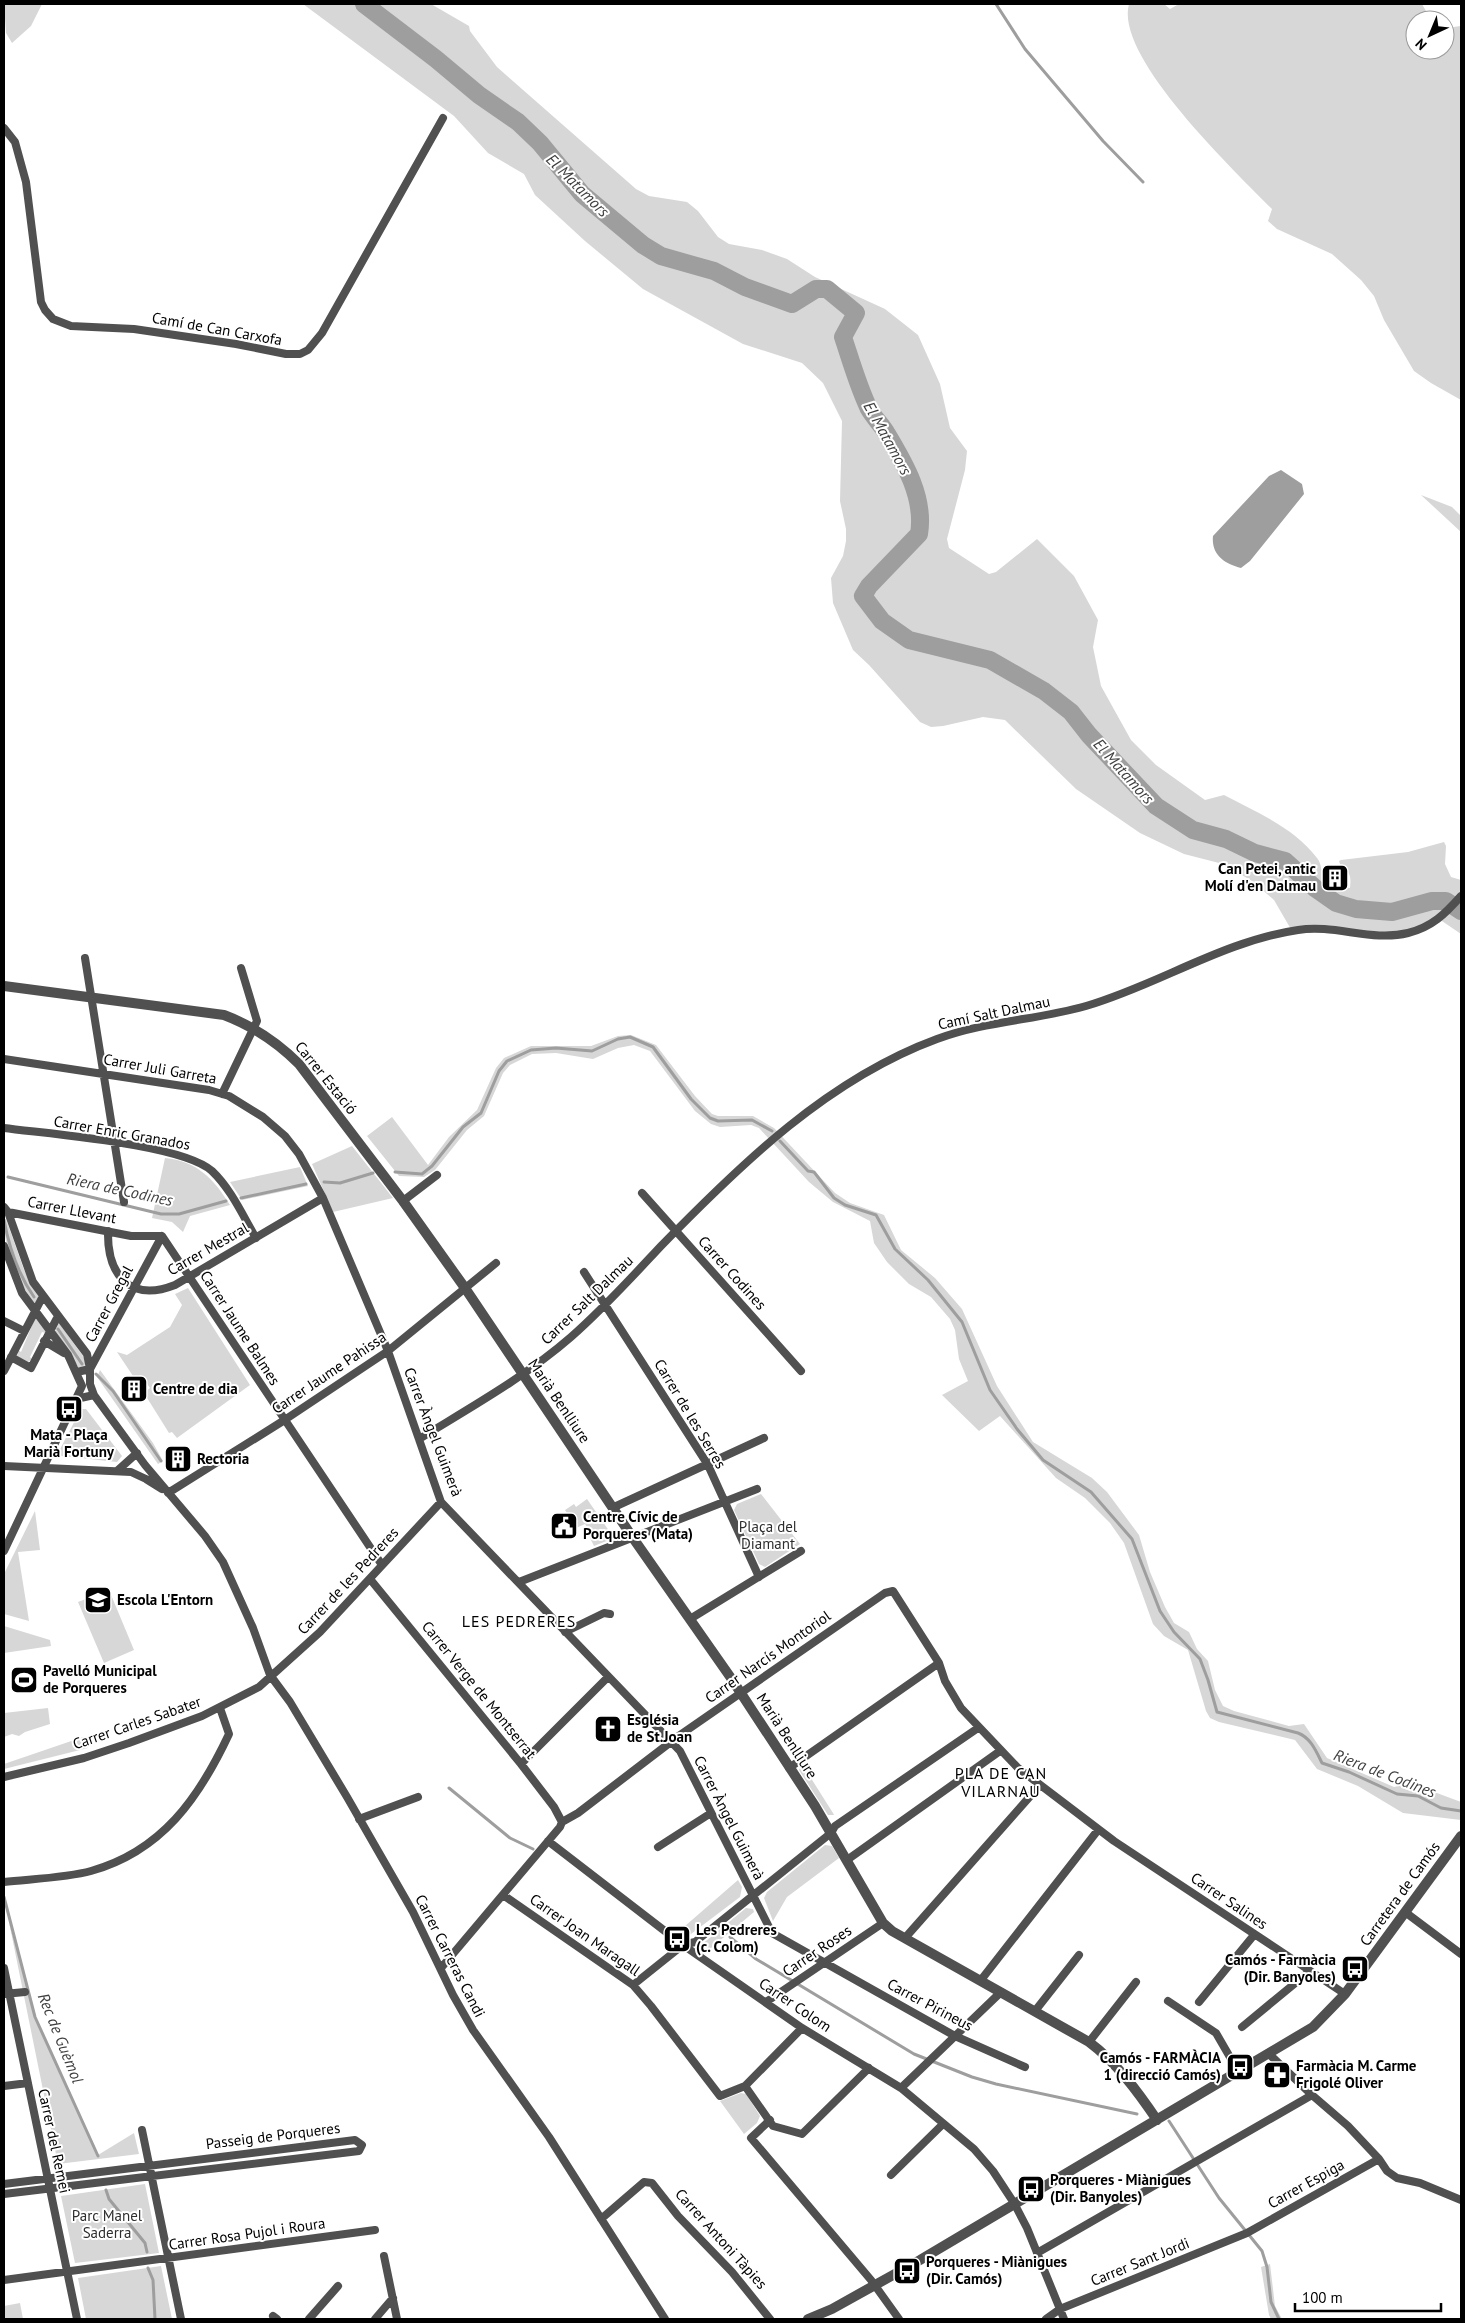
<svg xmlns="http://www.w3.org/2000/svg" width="1465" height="2323" font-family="'PT Sans',sans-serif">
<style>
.green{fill:#d7d7d7}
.water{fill:#9e9e9e}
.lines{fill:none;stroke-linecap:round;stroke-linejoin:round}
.stream{stroke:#9e9e9e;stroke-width:3}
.river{stroke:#9e9e9e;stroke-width:18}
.minor{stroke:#505050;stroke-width:8}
.tertiary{stroke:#505050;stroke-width:10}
.labels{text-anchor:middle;stroke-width:4;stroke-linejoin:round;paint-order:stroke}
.street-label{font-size:15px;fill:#000;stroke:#fff}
.poi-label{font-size:15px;font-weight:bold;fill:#000;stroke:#fff;text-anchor:start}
.park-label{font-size:15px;fill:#2e2e2e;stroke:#fff}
.water-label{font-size:16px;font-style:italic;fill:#3f3f3f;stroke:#fff}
.neighbourhood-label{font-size:16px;letter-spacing:1px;fill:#000;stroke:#fff}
</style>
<rect width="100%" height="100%" fill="#fff"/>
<!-- green -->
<path class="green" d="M 4,4 L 42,4 L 31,26 L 12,43 L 6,33 Z
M 303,4 L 431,4 L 469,26 L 470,31 L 497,67 L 636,189 L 649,196 L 687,202 L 698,211 L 718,237 L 729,244 L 762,250 L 787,259 L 815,277 L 885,309 L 918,335 L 940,384 L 950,428 L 967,451 L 965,470 L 947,539 L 949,548 L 989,574 L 996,572 L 1037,539 L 1074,576 L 1098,620 L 1093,647 L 1101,686 L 1131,740 L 1156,765 L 1205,800 L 1224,795 C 1256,812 1295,828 1317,858 C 1323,865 1321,876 1322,885 L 1350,888 C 1351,877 1351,872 1341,867 L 1339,861 L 1341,860 L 1408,852 L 1444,842 L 1446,846 L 1445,864 L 1451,877 L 1461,880 L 1461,934 L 1439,919 L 1406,933 L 1292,931 L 1274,900 L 1252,881 L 1223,864 L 1184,854 L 1140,833 L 1076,789 L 1005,720 L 983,717 L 943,726 L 931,727 L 920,722 L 869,665 L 853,650 L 833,603 L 831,578 L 843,556 L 846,541 L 846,529 L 840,501 L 842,421 L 823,383 L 802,363 L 743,344 L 643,289 L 585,241 L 535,195 L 524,174 L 488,153 L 454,116 Z
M 1129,4 L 1164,4 L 1170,9 L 1179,4 L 1422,4 L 1431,20 L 1415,20 L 1415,50 L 1445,50 L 1445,28 L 1461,26 L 1461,400 L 1431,383 L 1414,371 L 1384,320 L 1374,296 L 1361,280 L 1332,254 L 1277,229 L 1268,221 L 1272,209 C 1236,172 1114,57 1129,4 Z
M 1421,495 L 1452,507 L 1461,516 L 1461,532 Z
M 631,1035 L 656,1045 L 695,1096 L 712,1114 L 718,1116 L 753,1116 L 774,1128 L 835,1193 L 850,1203 L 884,1215 L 901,1250 L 935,1278 L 962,1309 L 997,1386 L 1033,1442 L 1092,1478 L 1107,1492 L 1139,1535 L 1150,1572 L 1165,1607 L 1174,1623 L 1189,1632 L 1197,1649 L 1208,1661 L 1215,1690 L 1223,1706 L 1234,1711 L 1289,1726 L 1304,1724 L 1327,1758 L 1394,1787 L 1410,1783 L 1461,1802 L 1461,1820 L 1403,1813 L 1358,1786 L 1317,1769 L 1295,1740 L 1219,1722 L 1210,1718 L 1206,1711 L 1188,1650 L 1164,1636 L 1153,1624 L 1124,1543 L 1110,1523 L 1085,1498 L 1056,1478 L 1000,1416 L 979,1431 L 942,1395 L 968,1381 L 959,1359 L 955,1330 L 950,1319 L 931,1297 L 909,1284 L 887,1262 L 874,1243 L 870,1221 L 833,1202 L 809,1182 L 759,1128 L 751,1125 L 720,1127 L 711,1124 L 695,1111 L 650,1051 L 634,1045 L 618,1048 L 593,1059 L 556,1053 L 532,1054 L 510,1065 L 503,1073 L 484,1116 L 467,1130 L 435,1170 L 424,1177 L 399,1176 L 367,1136 L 392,1117 L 428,1165 L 449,1137 L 477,1110 L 496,1068 L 504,1058 L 531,1046 L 591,1046 L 618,1036 Z
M 352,1146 L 393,1198 L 333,1212 L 312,1164 Z
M 165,1158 C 197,1161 214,1179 230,1205 L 190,1216 L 183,1232 L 172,1222 L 152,1218 Z
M 300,1167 L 308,1186 L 242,1200 L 230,1182 Z
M 6,1219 L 24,1270 L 39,1295 L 35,1304 C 17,1282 4,1249 4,1220 Z
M 188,1288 L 250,1385 L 177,1438 L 172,1432 L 169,1433 L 144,1393 L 150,1388 L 141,1375 L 135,1379 L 117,1352 L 127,1355 L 170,1327 L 182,1305 L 175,1294 Z
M 35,1318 L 47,1330 L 45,1333 L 42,1332 L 30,1357 L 32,1359 L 28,1362 L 17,1356 L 18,1350 L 21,1352 Z
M 59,1323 L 83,1356 L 86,1363 L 84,1367 L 78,1367 L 55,1331 Z
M 100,1370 L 153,1443 L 163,1461 L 158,1464 L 97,1377 Z
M 81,1409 L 86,1409 L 122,1456 L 117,1462 L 61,1456 L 58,1453 Z
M 761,1494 L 800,1544 L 765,1567 L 759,1564 L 734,1510 L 737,1504 Z
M 587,1499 L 614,1538 L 594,1546 L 585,1528 L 587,1527 L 585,1524 L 576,1528 L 565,1510 L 574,1504 L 576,1507 Z
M 35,1511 L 40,1550 L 18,1552 L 29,1621 L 4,1614 L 4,1574 Z
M 109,1590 L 134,1650 L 104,1663 L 78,1602 Z
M 4,1626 L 50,1640 L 51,1646 L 4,1653 Z
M 48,1708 L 50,1724 L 25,1732 L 19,1736 L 12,1734 L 4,1737 L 4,1713 Z
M 83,1737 L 88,1748 L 4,1769 L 4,1764 Z
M 802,1764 L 833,1813 L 834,1815 L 828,1815 L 799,1770 Z
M 825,1845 L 832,1846 L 839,1858 L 787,1897 L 773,1921 L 764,1898 L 767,1892 Z
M 738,1880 L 742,1887 L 740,1897 L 687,1937 L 683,1932 L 685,1926 Z
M 746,1908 L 753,1909 L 754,1912 L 705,1953 L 701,1950 L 701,1945 Z
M 9,1922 L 35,2017 L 98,2155 L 134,2133 L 139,2154 L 58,2164 Z
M 741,2093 L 746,2094 L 760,2116 L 757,2123 L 744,2134 L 720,2101 Z
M 145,2184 L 159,2253 L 75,2263 L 61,2196 Z
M 1270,2264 L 1275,2306 L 1282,2319 L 1271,2319 L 1269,2315 L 1261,2267 Z
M 161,2266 L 172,2319 L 86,2319 L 78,2278 Z
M 20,2303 L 23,2319 L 4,2319 L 4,2306 Z"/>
<!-- water -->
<path class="water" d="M 1281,470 L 1302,484 L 1304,494 L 1250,561 L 1241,568 C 1225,564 1211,555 1213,536 L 1269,476 Z
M 1245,842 L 1249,843 L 1255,853 L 1250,857 L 1240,851 L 1239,845 Z"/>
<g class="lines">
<!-- stream -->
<path class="stream" d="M 996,4 L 1025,49 L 1103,141 L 1143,182
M 780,1141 L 808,1171 L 814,1172 L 834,1198 L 845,1205 L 876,1215 L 895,1249 L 928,1280 L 962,1322 L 990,1390 L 1017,1429 L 1043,1460 L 1091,1492 L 1132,1539 L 1160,1611 L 1174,1632 L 1200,1659 L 1208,1680 L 1217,1712 L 1298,1733 C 1311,1738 1316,1751 1322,1763 L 1349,1772 L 1397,1794 L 1418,1796 L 1441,1808 L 1461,1811
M 395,1172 L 422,1174 L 432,1166 L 463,1127 L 481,1113 L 499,1071 L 507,1061 L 531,1050 L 556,1048 L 592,1051 L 618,1039 L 630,1037 L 653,1047 L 691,1099 L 710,1118 L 718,1121 L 752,1120 L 772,1131
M 8,1177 L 161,1214 L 179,1214 L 226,1201
M 324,1182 L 340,1183 L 373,1173
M 241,1198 L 306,1184
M 4,1220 C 9,1247 18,1274 34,1297
M 58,1329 L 82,1364
M 96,1374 L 113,1391 L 161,1461
M 449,1788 L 510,1838 L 533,1849
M 4,1897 L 35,2017 L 98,2156
M 730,1937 L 756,1959 L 914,2054 L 972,2077 L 996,2084 L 1137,2114
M 1169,2121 L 1219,2198 L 1262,2251 L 1267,2267 L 1271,2302 L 1279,2319
M 106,2190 L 109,2199 L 145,2243 L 147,2252
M 148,2268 L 153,2280 L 155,2319"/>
<!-- river -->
<path class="river" d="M 364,4 L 436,59 L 479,95 L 518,122 L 540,143 L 582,194 L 643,245 L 661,256 L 714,271 L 745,287 L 792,304 L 816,289 L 827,289 L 856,313 L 843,337 C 851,361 858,386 869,409 C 874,418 882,425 887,434 C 905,464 925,498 919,534 L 869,586 L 863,596 L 882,621 L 909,640 L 990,660 L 1044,691 L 1071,712 L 1089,735 L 1156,806 L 1193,830 L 1226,839 L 1255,853 L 1285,861 L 1316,889 L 1336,903 L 1356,909 L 1392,912 L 1432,901 L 1446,901 L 1461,911"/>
<!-- minor -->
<path class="minor" d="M 4,128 L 15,142 L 26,182 L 41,302 L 45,310 L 53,319 L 71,326 L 134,329 L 236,344 L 286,354 L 300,354 L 308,350 L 322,333 L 443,118
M 85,958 L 124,1202
M 4,1059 L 209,1090 L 229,1096 L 263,1117 L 285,1136 L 299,1154 L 323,1198 L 388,1351 L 441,1502 L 680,1751 L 772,1933 L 955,2036 L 1025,2067
M 222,1094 L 257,1021 L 241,968
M 4,1128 C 48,1134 182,1144 212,1171 C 231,1189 243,1216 256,1238
M 642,1193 L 801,1371
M 403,1201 L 437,1175
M 4,1207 L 8,1212 L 33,1282 L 87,1354 L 90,1369 L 90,1384 L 94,1395 L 145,1465 L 205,1536 L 223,1562 L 253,1628 L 270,1675 L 290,1702 L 347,1797 L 413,1912 L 453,1995 L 473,2030 L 549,2137 L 665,2319
M 8,1212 L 131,1236 L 162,1236 L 382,1565
M 108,1231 C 107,1274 129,1303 175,1285 L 323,1198
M 4,1246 L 22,1293 L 68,1355 L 82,1386 L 4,1551
M 584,1272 L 708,1465 L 759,1577
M 4,1321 L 24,1331
M 44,1341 L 64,1353
M 11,1357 L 31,1368 L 58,1316
M 4,1371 L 43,1296
M 77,1372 L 90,1369 L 162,1236
M 76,1399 L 94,1395
M 419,1439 C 471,1407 525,1377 571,1337 C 603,1309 632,1277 661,1246 C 741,1164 828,1079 937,1039 C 985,1021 1037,1020 1086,1006 C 1158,985 1223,941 1298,930 C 1335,924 1372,942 1408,933 C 1432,927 1445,914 1461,896
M 4,1466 L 131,1472 L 146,1479 L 162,1489
M 117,1471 L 137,1453
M 168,1493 L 283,1421 L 388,1351 L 496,1263
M 612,1508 L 764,1438
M 370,1579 L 521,1764 L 554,1807 L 562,1822
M 519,1582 L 757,1489
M 690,1619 L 801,1551
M 565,1632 L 604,1613 L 610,1614
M 521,1764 L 608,1677
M 789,1768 L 939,1663
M 4,1777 L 84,1758 L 129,1743 L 202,1716 L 259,1687 L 320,1632 L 441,1502
M 359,1819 L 418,1797
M 548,1841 L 683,1945 L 802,2028 L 901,2088 L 974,2149 L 993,2171 L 1014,2203 L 1027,2228 L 1064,2319
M 658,1847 L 711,1813
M 847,1860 L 1000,1751
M 4,1882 C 30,1879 66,1878 91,1871 C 162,1851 199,1798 229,1734 L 220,1708
M 503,1895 L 633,1985 L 651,2006 L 720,2096 L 745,2086 L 802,2028
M 1405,1912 L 1461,1954
M 905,1938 L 1040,1785
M 4,1968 L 77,2319
M 441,1968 L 560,1827 L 562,1822 L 578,1813 L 680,1735 L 885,1593 L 893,1591 L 939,1663 L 945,1681 L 961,1708 L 1018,1768 L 1114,1841 L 1345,1994
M 981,1980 L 1098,1830
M 633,1985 L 683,1945 L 695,1942 L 831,1833 L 835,1826 L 978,1728
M 4,1994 L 25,1992
M 1168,2001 L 1216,2033 L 1238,2071
M 766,2002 L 883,1923
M 1199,2002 L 1254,1935
M 1035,2011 L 1079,1955
M 1242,2027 L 1310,1971
M 1089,2042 L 1136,1982
M 1269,2054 L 1312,2095 L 1348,2126 L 1379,2159 L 1387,2171 L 1397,2178 L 1420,2183 L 1461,2200
M 4,2086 L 28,2083
M 745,2086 L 773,2126 L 802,2134 L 869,2068
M 901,2088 L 1001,1992
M 770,2120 L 751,2138 L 871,2280 L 899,2319
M 142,2130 L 181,2319
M 891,2175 L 943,2124
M 4,2184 L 355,2140 L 362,2145 L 359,2151 L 4,2194
M 601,2219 L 644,2182 L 652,2183 L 678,2216 L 732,2272 L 770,2319
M 1037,2253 L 1312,2095
M 384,2256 L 397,2319
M 4,2280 L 375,2230
M 273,2316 L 277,2319
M 309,2319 L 338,2286
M 375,2319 L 393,2298
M 1046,2319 L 1060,2309 L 1247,2233 L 1379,2159"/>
<!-- tertiary -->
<path class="tertiary" d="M 4,986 L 224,1015 C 253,1026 277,1042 299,1064 L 403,1201 L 465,1288 L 633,1538 L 731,1678 L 815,1806 L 883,1923 L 892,1931 L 1089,2042 C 1116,2062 1138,2092 1157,2120
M 808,2319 L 832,2309 L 920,2260 L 1313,2027 L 1345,1994 L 1461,1836"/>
</g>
<!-- icons -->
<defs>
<g id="building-square" transform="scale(1.4375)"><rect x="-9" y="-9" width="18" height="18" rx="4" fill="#000" stroke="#fff"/><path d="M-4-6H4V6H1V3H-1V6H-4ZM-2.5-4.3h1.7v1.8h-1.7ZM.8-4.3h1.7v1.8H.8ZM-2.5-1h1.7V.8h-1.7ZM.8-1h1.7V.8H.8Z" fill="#fff"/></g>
<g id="bus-square" transform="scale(1.4375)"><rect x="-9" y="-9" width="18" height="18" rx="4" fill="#000" stroke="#fff"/><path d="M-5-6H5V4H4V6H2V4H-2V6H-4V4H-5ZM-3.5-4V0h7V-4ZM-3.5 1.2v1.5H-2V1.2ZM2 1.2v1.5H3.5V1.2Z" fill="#fff"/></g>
<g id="civic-square" transform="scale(1.4375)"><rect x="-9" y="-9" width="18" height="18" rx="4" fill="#000" stroke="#fff"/><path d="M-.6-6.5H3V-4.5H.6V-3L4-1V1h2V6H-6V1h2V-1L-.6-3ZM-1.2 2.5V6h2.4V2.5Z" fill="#fff"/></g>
<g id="school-square" transform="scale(1.4375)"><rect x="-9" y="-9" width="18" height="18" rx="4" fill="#000" stroke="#fff"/><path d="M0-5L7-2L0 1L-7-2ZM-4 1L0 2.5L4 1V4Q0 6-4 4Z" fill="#fff"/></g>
<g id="stadium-square" transform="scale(1.4375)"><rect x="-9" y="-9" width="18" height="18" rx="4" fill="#000" stroke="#fff"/><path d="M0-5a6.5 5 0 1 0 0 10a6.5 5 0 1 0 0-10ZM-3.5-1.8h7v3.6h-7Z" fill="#fff"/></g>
<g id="church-square" transform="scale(1.4375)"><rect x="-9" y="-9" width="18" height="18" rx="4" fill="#000" stroke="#fff"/><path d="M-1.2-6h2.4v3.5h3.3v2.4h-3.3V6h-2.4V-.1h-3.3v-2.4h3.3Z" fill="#fff"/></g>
<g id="pharmacy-square" transform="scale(1.4375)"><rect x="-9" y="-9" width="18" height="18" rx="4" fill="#000" stroke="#fff"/><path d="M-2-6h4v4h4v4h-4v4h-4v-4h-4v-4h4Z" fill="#fff"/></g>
</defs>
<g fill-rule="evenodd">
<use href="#building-square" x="1335" y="878"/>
<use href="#building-square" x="134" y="1389"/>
<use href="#bus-square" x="69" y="1409"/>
<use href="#building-square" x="178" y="1459"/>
<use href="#civic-square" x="564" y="1526"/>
<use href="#school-square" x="98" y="1600"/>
<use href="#stadium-square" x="24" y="1680"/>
<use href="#church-square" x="608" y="1729"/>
<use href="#bus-square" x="677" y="1939"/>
<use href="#bus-square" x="1355" y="1969"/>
<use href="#bus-square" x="1240" y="2067"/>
<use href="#pharmacy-square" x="1277" y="2075"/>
<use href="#bus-square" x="1031" y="2189"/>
<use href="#bus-square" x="907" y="2271"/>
</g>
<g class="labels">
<!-- street labels -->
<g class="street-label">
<text transform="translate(217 329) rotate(10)" y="5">Camí de Can Carxofa</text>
<text transform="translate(994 1013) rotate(-12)" y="5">Camí Salt Dalmau</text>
<text transform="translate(160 1069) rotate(10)" y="5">Carrer Juli Garreta</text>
<text transform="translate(326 1078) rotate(51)" y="5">Carrer Estació</text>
<text transform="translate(122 1133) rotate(10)" y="5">Carrer Enric Granados</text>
<text transform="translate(72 1210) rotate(11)" y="5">Carrer Llevant</text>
<text transform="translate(208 1249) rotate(-30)" y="5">Carrer Mestral</text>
<text transform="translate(732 1273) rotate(48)" y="5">Carrer Codines</text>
<text transform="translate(587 1300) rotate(-44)" y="5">Carrer Salt Dalmau</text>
<text transform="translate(109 1304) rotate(-62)" y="5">Carrer Gregal</text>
<text transform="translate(240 1328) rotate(57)" y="5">Carrer Jaume Balmes</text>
<text transform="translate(329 1373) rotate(-34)" y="5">Carrer Jaume Pahissa</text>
<text transform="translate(559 1401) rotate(56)" y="5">Marià Benlliure</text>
<text transform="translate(690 1414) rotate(59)" y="5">Carrer de les Serres</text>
<text transform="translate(433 1432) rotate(69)" y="5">Carrer Àngel Guimerà</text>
<text transform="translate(348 1581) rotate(-47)" y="5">Carrer de les Pedreres</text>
<text transform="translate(768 1657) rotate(-35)" y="5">Carrer Narcís Montoriol</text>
<text transform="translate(479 1690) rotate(51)" y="5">Carrer Verge de Montserrat</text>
<text transform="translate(137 1723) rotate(-19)" y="5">Carrer Carles Sabater</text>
<text transform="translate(787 1736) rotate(57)" y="5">Marià Benlliure</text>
<text transform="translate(729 1818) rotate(63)" y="5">Carrer Àngel Guimerà</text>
<text transform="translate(1400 1894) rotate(-54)" y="5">Carretera de Camós</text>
<text transform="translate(1229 1901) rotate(34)" y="5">Carrer Salines</text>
<text transform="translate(585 1935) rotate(35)" y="5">Carrer Joan Maragall</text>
<text transform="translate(817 1951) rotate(-34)" y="5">Carrer Roses</text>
<text transform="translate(450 1956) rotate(63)" y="5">Carrer Carreras Candi</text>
<text transform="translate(795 2005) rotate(34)" y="5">Carrer Colom</text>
<text transform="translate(930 2005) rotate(28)" y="5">Carrer Pirineus</text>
<text transform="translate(273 2136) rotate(-7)" y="5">Passeig de Porqueres</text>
<text transform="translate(54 2141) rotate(78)" y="5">Carrer del Remei</text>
<text transform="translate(1306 2184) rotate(-29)" y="5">Carrer Espiga</text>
<text transform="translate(247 2234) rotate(-8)" y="5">Carrer Rosa Pujol i Roura</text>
<text transform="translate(721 2239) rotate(48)" y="5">Carrer Antoni Tàpies</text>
<text transform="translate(1140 2262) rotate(-22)" y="5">Carrer Sant Jordi</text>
</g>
<!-- poi labels -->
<g class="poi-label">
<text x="1316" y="874" text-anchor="end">Can Petei, antic<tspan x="1316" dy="17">Molí d'en Dalmau</tspan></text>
<text x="153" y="1394">Centre de dia</text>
<text x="69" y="1440" text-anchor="middle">Mata - Plaça<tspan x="69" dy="17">Marià Fortuny</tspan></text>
<text x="197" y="1464">Rectoria</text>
<text x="583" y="1522">Centre Cívic de<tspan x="583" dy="17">Porqueres (Mata)</tspan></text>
<text x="117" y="1605">Escola L'Entorn</text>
<text x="43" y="1676">Pavelló Municipal<tspan x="43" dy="17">de Porqueres</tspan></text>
<text x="627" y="1725">Església<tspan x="627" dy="17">de St.Joan</tspan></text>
<text x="696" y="1935">Les Pedreres<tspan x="696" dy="17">(c. Colom)</tspan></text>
<text x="1336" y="1965" text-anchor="end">Camós - Farmàcia<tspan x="1336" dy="17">(Dir. Banyoles)</tspan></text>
<text x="1221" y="2063" text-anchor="end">Camós - FARMÀCIA<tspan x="1221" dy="17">1 (direcció Camós)</tspan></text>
<text x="1296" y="2071">Farmàcia M. Carme<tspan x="1296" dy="17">Frigolé Oliver</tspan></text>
<text x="1050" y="2185">Porqueres - Miànigues<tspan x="1050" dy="17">(Dir. Banyoles)</tspan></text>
<text x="926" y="2267">Porqueres - Miànigues<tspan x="926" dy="17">(Dir. Camós)</tspan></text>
</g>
<!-- park labels -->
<g class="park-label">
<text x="768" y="1532">Plaça del<tspan x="768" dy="17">Diamant</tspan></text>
<text x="107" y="2221">Parc Manel<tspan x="107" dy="17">Saderra</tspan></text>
</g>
<!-- water labels -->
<g class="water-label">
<text transform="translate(578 185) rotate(45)" y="6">El Matamors</text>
<text transform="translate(888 438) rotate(61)" y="6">El Matamors</text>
<text transform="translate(1124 771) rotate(48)" y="6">El Matamors</text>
<text transform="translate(120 1189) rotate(12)" y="6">Riera de Codines</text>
<text transform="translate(1385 1773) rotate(21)" y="6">Riera de Codines</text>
<text transform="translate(61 2038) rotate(68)" y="6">Rec de Guèmol</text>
</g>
<!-- neighbourhood labels -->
<g class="neighbourhood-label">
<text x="519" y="1627">LES PEDRERES</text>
<text x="1001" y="1779">PLA DE CAN<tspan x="1001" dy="18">VILARNAU</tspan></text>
</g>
</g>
<!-- border -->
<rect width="1465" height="2323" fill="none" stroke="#000000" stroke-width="10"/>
<!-- north arrow -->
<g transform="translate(1430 35) rotate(224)"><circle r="24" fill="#ffffff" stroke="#999999"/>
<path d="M0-4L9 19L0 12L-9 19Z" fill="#000000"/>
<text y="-8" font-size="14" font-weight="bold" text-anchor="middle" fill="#000000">N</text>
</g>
<!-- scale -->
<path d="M1295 2303v8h146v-8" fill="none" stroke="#000000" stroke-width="2.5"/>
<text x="1302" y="2303" font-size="15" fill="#000000" stroke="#ffffff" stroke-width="4" paint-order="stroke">100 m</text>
</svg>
